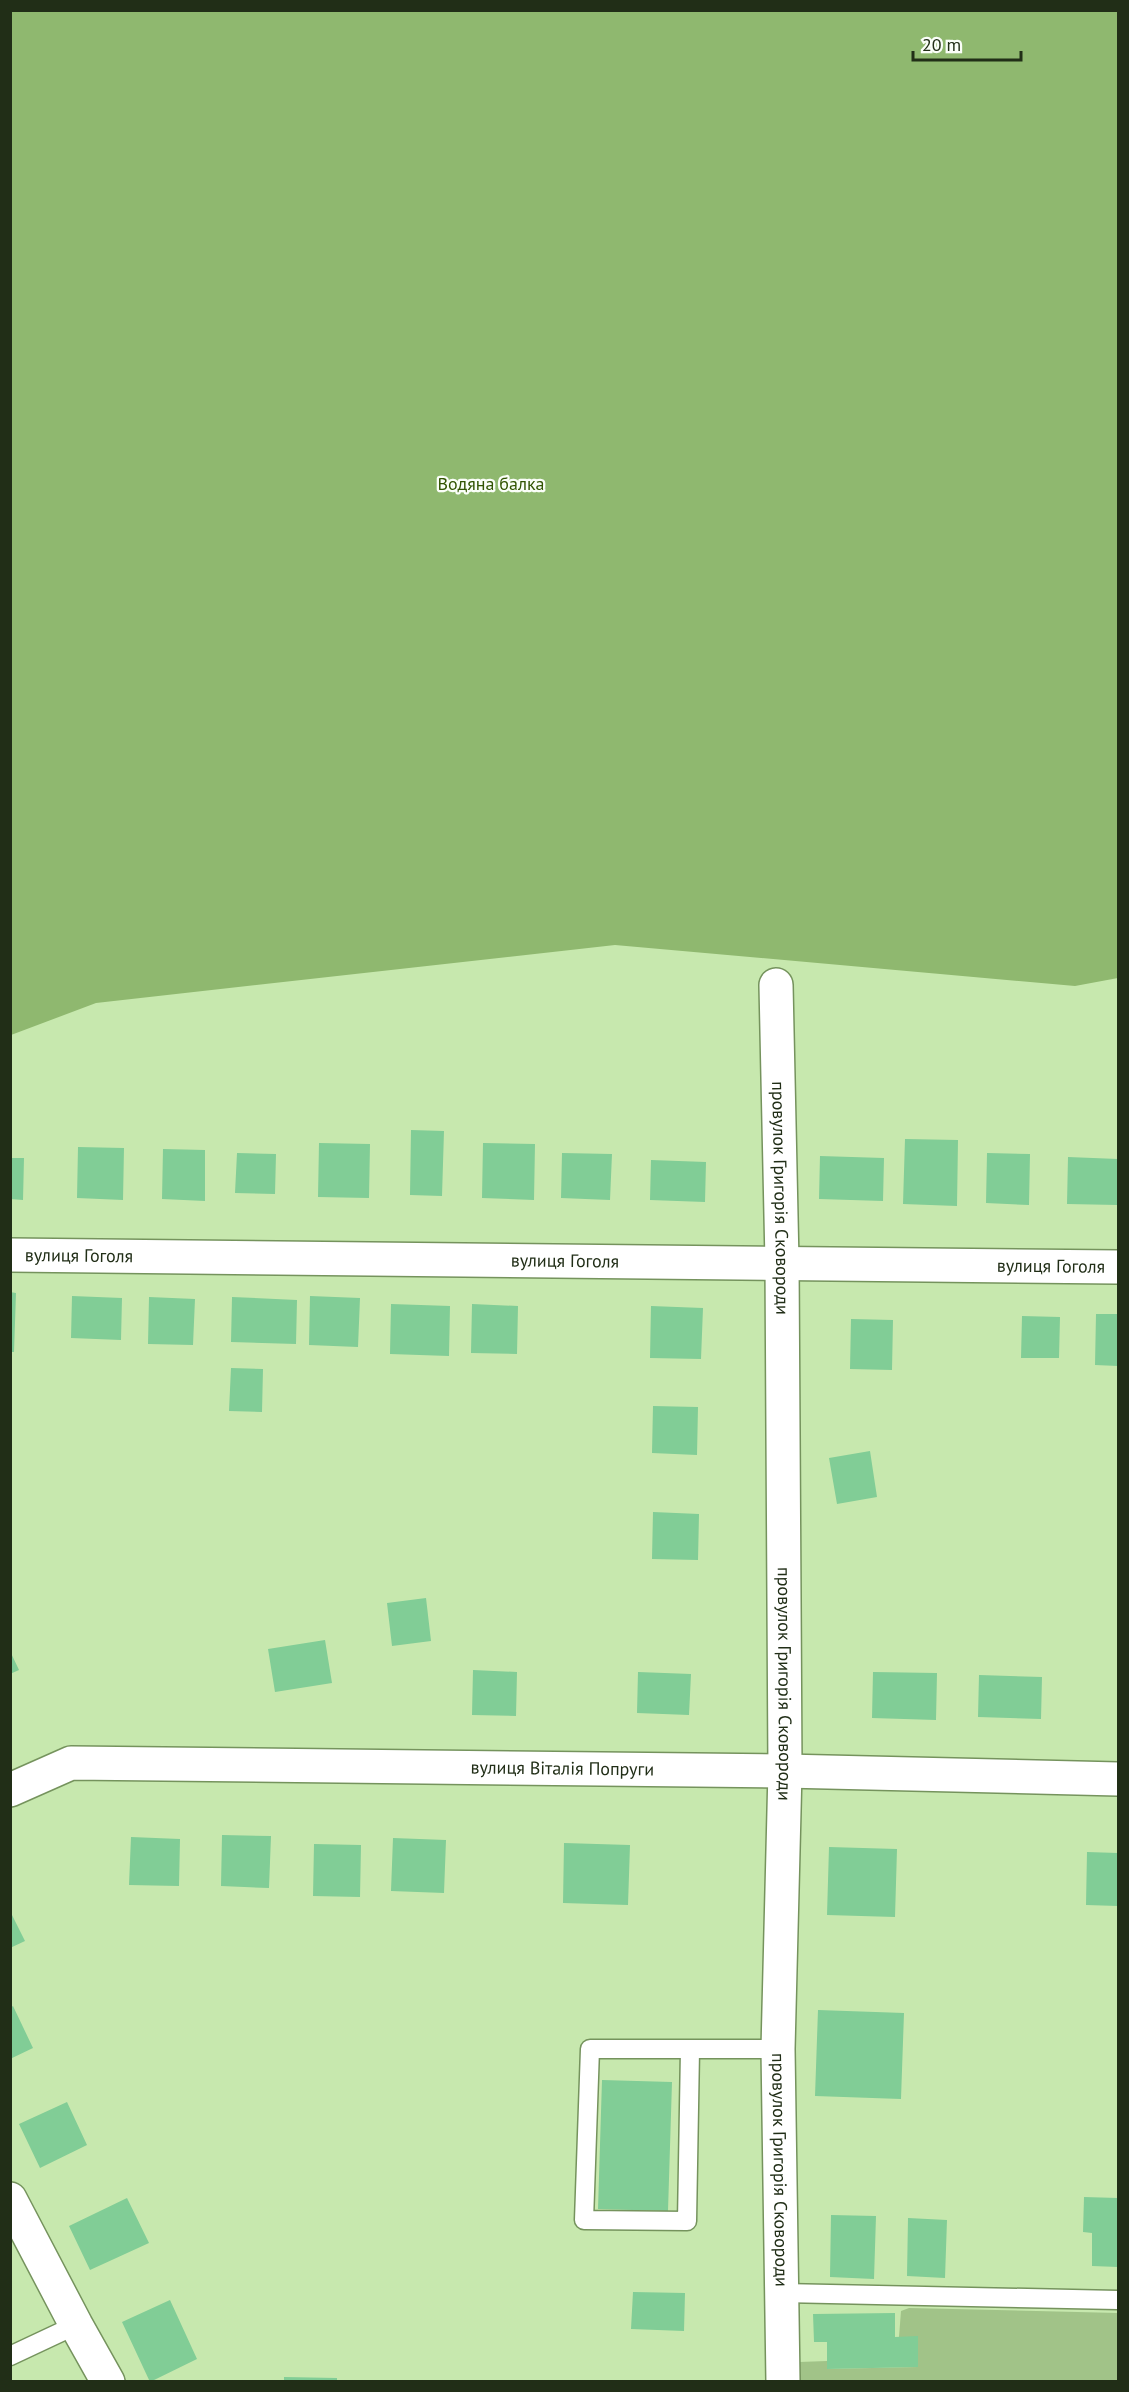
<svg xmlns="http://www.w3.org/2000/svg" width="1129" height="2392" font-family="'PT Sans',sans-serif">
<style>
.green{fill:#a1c388}
.forest{fill:#8fb86f}
.building{fill:#81cd96}
.lines{fill:none;stroke-linecap:round;stroke-linejoin:round}
.lane-casing{stroke:#75935d;stroke-width:21}
.street-casing{stroke:#75935d;stroke-width:36}
.lane{stroke:#fff;stroke-width:18}
.street{stroke:#fff;stroke-width:33}
.labels{text-anchor:middle;stroke-width:4.5;stroke-linejoin:round;paint-order:stroke}
.park-label{font-size:18px;fill:#315402;stroke:#fafef8}
.street-label{font-size:18px;fill:#212e17;stroke:#fafef8}
</style>
<rect width="100%" height="100%" fill="#c7e8ae"/>
<!-- green -->
<path class="green" d="M 909,2308 L 1118,2313 L 1118,2381 L 799,2382 L 799,2362 L 827,2361 L 827,2369 L 918,2367 L 918,2337 L 899,2337 L 901,2311 Z"/>
<!-- forest -->
<path class="forest" d="M 11,10 L 1118,11 L 1118,978 L 1075,986 L 615,945 L 96,1003 L 11,1035 Z"/>
<!-- building -->
<path class="building" d="M 411,1130 L 444,1131 L 442,1196 L 410,1195 Z
M 905,1139 L 958,1140 L 957,1206 L 903,1204 Z
M 319,1143 L 370,1144 L 369,1198 L 318,1197 Z
M 483,1143 L 535,1144 L 534,1200 L 482,1198 Z
M 78,1147 L 124,1148 L 123,1200 L 77,1198 Z
M 163,1149 L 205,1150 L 205,1201 L 162,1199 Z
M 237,1153 L 276,1154 L 275,1194 L 235,1193 Z
M 562,1153 L 612,1154 L 610,1200 L 561,1198 Z
M 987,1153 L 1030,1154 L 1029,1205 L 986,1203 Z
M 820,1156 L 884,1158 L 883,1201 L 819,1199 Z
M 1068,1157 L 1118,1159 L 1118,1205 L 1067,1204 Z
M 10,1158 L 24,1158 L 23,1200 L 10,1199 Z
M 651,1160 L 706,1162 L 705,1202 L 650,1200 Z
M 10,1292 L 16,1293 L 14,1352 L 10,1352 Z
M 72,1296 L 122,1298 L 121,1340 L 71,1338 Z
M 310,1296 L 360,1298 L 358,1347 L 309,1345 Z
M 149,1297 L 195,1299 L 193,1345 L 148,1344 Z
M 232,1297 L 297,1300 L 296,1344 L 231,1342 Z
M 391,1304 L 450,1306 L 449,1356 L 390,1354 Z
M 472,1304 L 518,1306 L 517,1354 L 471,1353 Z
M 651,1306 L 703,1308 L 701,1359 L 650,1358 Z
M 1096,1314 L 1118,1314 L 1118,1366 L 1095,1365 Z
M 1022,1316 L 1060,1317 L 1059,1358 L 1021,1358 Z
M 851,1319 L 893,1320 L 892,1370 L 850,1369 Z
M 231,1368 L 263,1369 L 262,1412 L 229,1411 Z
M 653,1406 L 698,1407 L 697,1455 L 652,1453 Z
M 870,1451 L 877,1497 L 837,1504 L 829,1458 Z
M 653,1512 L 699,1514 L 698,1560 L 652,1559 Z
M 426,1598 L 431,1641 L 392,1646 L 387,1603 Z
M 325,1640 L 332,1683 L 275,1692 L 268,1649 Z
M 10,1651 L 19,1670 L 10,1674 Z
M 473,1670 L 517,1672 L 516,1716 L 472,1715 Z
M 638,1672 L 691,1674 L 689,1715 L 637,1713 Z
M 873,1672 L 937,1673 L 936,1720 L 872,1718 Z
M 979,1675 L 1042,1677 L 1041,1719 L 978,1717 Z
M 222,1835 L 271,1836 L 269,1888 L 221,1886 Z
M 131,1837 L 180,1839 L 179,1886 L 129,1885 Z
M 393,1838 L 446,1840 L 444,1893 L 391,1891 Z
M 564,1843 L 630,1845 L 628,1905 L 563,1903 Z
M 314,1844 L 361,1845 L 360,1897 L 313,1896 Z
M 829,1847 L 897,1849 L 895,1917 L 827,1915 Z
M 1087,1852 L 1118,1853 L 1118,1906 L 1086,1905 Z
M 10,1911 L 25,1941 L 10,1948 Z
M 13,2006 L 33,2048 L 10,2059 L 10,2008 Z
M 818,2010 L 904,2013 L 901,2099 L 815,2096 Z
M 602,2080 L 672,2082 L 668,2211 L 598,2209 Z
M 67,2102 L 87,2145 L 40,2168 L 19,2124 Z
M 1084,2197 L 1118,2198 L 1118,2267 L 1092,2266 L 1092,2233 L 1083,2232 Z
M 127,2198 L 149,2243 L 90,2270 L 69,2226 Z
M 831,2215 L 876,2216 L 874,2279 L 830,2277 Z
M 908,2218 L 947,2220 L 945,2278 L 907,2276 Z
M 633,2292 L 685,2293 L 684,2331 L 631,2329 Z
M 170,2300 L 197,2359 L 150,2382 L 122,2322 Z
M 895,2313 L 895,2337 L 918,2336 L 918,2367 L 827,2369 L 827,2342 L 814,2342 L 813,2314 Z
M 284,2377 L 337,2378 L 337,2382 L 284,2382 Z"/>
<g class="lines">
<!-- lane casing -->
<g class="lane-casing">
<path id="lane" d="M 690,2050 L 687,2221 L 584,2220 L 590,2049 L 778,2049
M 782,2293 L 1118,2300
M 10,2356 L 76,2325"/>
</g>
<!-- street casing -->
<g class="street-casing">
<g id="street">
<path id="s1" d="M 776,985 L 782,1262 L 785,1771 L 778,2049 L 783,2382"/>
<path id="s2" d="M 10,1255 L 1118,1267"/>
<path id="s3" d="M 10,1790 L 71,1763 L 785,1771 L 1118,1779"/>
<path d="M 10,2199 L 76,2325 L 108,2382"/>
</g>
</g>
<!-- lane -->
<use href="#lane" class="lane"/>
<!-- street -->
<use href="#street" class="street"/>
</g>
<g class="labels">
<!-- park labels -->
<g class="park-label">
<text x="491" y="490">Водяна балка</text>
</g>
<!-- street labels -->
<g class="street-label">
<text dy="6" stroke="none"><textPath href="#s1" startOffset="213">провулок Григорія Сковороди</textPath></text>
<text dy="6" stroke="none"><textPath href="#s2" startOffset="69">вулиця Гоголя</textPath></text>
<text dy="6" stroke="none"><textPath href="#s2" startOffset="555">вулиця Гоголя</textPath></text>
<text dy="6" stroke="none"><textPath href="#s2" startOffset="1041">вулиця Гоголя</textPath></text>
<text dy="6" stroke="none"><textPath href="#s1" startOffset="699">провулок Григорія Сковороди</textPath></text>
<text dy="6" stroke="none"><textPath href="#s3" startOffset="558">вулиця Віталія Попруги</textPath></text>
<text dy="6" stroke="none"><textPath href="#s1" startOffset="1185">провулок Григорія Сковороди</textPath></text>
</g>
</g>
<!-- border -->
<rect width="1129" height="2392" fill="none" stroke="#212e17" stroke-width="24"/>
<!-- scale -->
<path d="M913 51v9h108v-9" fill="none" stroke="#212e17" stroke-width="3"/>
<text x="922" y="51" font-size="18" fill="#212e17" stroke="#fafef8" stroke-width="4.5" paint-order="stroke">20 m</text>
</svg>
